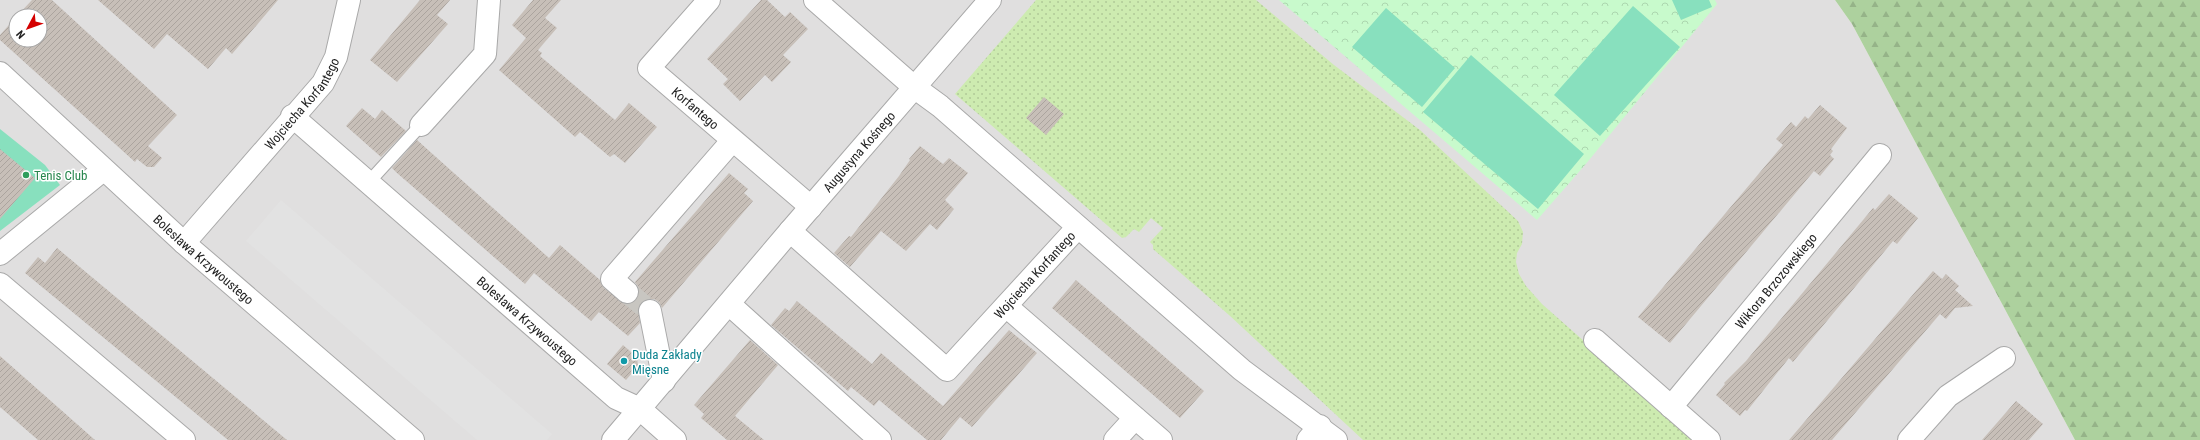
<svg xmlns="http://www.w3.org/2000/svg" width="2200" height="440" font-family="'Roboto Condensed',sans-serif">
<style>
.residential{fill:#e0dfdf;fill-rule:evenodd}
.grass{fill:url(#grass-dots)}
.forest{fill:url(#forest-firs)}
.park{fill:url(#park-crowns)}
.pitch{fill:#88e0be}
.parking{fill:#e2e2e2}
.building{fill:url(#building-hatch)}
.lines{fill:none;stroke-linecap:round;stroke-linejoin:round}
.minor-tunnel{stroke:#c8c6c1;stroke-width:22;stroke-dasharray:22 11;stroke-linecap:butt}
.service-casing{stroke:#a9a9a9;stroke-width:14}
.minor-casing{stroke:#a9a9a9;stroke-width:24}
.tertiary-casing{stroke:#a9a9a9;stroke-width:24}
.service{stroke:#fff;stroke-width:12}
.minor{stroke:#fff;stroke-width:22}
.tertiary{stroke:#fff;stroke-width:22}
.leisure-dot{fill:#2e9e5b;stroke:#fff;stroke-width:1.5}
.culture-dot{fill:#0f9aa8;stroke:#fff;stroke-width:1.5}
.labels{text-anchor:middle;stroke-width:3;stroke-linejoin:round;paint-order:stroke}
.street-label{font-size:13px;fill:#222;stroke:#fff}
.leisure-label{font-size:13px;fill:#27864d;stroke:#fff;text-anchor:start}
.culture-label{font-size:13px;fill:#0d838f;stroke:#fff;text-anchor:start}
</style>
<defs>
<pattern id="grass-dots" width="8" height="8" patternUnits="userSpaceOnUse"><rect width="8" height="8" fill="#cdebb0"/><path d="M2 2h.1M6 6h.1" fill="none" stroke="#b0c997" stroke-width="1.8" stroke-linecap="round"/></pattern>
<pattern id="forest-firs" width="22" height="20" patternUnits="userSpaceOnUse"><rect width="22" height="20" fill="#add19e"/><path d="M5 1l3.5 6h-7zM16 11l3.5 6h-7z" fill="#95b388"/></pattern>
<pattern id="park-crowns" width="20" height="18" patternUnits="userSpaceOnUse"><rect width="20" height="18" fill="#c8facc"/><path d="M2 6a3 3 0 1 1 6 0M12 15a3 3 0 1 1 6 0" fill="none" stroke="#acd6af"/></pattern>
<pattern id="building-hatch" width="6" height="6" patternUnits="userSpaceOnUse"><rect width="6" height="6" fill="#c7bfb8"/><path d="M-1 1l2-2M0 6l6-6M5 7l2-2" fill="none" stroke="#aba49e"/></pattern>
</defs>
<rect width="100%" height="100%" fill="#f2efe9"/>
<!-- residential -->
<path class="residential" d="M 0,0 L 1835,0 L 1852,24 L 2075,440 L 0,440 ZM 16,16 L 40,16 L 40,40 L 16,40 Z"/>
<!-- grass -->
<path class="grass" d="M 1036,0 L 1256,0 L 1334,65 L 1420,130 L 1518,221 L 1523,232 L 1522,244 L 1517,253 L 1516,262 L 1519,274 L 1526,286 L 1542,304 L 1696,440 L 1363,440 L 1229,315 L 1153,249 L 1153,245 L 1150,242 L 1163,228 L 1151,218 L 1139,232 L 1134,229 L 1126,237 L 1122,238 L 955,94 Z"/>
<!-- forest -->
<path class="forest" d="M 1835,0 L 2200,0 L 2200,440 L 2075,440 L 1852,24 Z"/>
<!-- park -->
<path class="park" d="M 1279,0 L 1715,0 L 1717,4 L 1585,165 L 1537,220 Z"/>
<!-- pitch -->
<path class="pitch" d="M 1672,0 L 1709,0 L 1712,7 L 1681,20 Z
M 1633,6 L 1680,47 L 1600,136 L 1554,95 Z
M 1386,8 L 1455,68 L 1422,107 L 1352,47 Z
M 1471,55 L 1584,154 L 1538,209 L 1423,112 Z
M 0,129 L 45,165 L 60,185 L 0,231 Z"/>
<!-- parking -->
<path class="parking" d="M 281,200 L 552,434 L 547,440 L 477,440 L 246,241 Z"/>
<!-- building -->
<path class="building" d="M 32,0 L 52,0 L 177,115 L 148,146 L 162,158 L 154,167 L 147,167 L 137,159 L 135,162 L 0,40 L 0,35 L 16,17 L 16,40 L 40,40 L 40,16 L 17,16 Z
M 98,0 L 278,0 L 232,54 L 226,48 L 208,69 L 167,34 L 154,49 Z
M 420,0 L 450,0 L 437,15 L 448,24 L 397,82 L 370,60 Z
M 533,0 L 561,0 L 545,18 L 557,28 L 538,50 L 542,53 L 540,56 L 615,120 L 629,103 L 657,127 L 625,163 L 614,154 L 610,157 L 580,132 L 575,137 L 499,70 L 526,38 L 512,25 Z
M 761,0 L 767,0 L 785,17 L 790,12 L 808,29 L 783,55 L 791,62 L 772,82 L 765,75 L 740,101 L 723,84 L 728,79 L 707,59 Z
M 1044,97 L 1064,114 L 1046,135 L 1026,118 Z
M 1820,105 L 1847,128 L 1831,149 L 1833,151 L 1830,155 L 1834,159 L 1820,176 L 1814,171 L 1670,343 L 1638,317 L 1783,145 L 1776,139 L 1791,122 L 1796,127 L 1805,116 L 1808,119 Z
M 362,108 L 375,119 L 382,110 L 406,131 L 381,157 L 346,126 Z
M 417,140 L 549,258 L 560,245 L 600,280 L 604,288 L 625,304 L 631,304 L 637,300 L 639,288 L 635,282 L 729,173 L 748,189 L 744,193 L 753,201 L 662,308 L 659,302 L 654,299 L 647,299 L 641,302 L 638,307 L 640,323 L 628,336 L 599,312 L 591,321 L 534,273 L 525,284 L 397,173 L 392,168 Z
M 920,146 L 943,164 L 949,158 L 968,173 L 945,200 L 954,209 L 937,230 L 930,224 L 906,251 L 881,231 L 850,267 L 834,253 L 849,236 L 851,237 L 899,176 L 910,160 L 909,159 Z
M 0,149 L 35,178 L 0,219 Z
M 1889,194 L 1918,218 L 1897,244 L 1893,241 L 1793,362 L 1789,358 L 1747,411 L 1745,410 L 1740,416 L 1716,395 L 1725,384 L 1724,383 L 1746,361 L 1873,208 L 1875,210 Z
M 57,248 L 287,440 L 228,440 L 25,273 L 38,257 L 45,263 Z
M 1933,271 L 1942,279 L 1946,274 L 1959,286 L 1955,290 L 1973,306 L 1955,308 L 1946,319 L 1940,314 L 1832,440 L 1789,440 Z
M 1076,280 L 1204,391 L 1180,418 L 1052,308 Z
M 797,301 L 872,364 L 881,353 L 943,406 L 1009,330 L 1037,353 L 972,427 L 960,417 L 941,440 L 927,440 L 879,400 L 874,406 L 851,387 L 848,391 L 771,325 L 785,308 L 789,311 Z
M 750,340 L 778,365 L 735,416 L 764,440 L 727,440 L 701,418 L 704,414 L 694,405 Z
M 623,345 L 637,357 L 638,366 L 626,380 L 607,364 Z
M 0,356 L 95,440 L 38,440 L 0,407 Z
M 2016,401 L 2043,424 L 2029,440 L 1982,440 Z"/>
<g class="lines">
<!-- minor-tunnel -->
<path class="minor-tunnel" d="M 627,292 L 650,311"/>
<!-- service casing -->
<g class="service-casing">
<path id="service" d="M 368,183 L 421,125"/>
</g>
<!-- minor casing -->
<g class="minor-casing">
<g id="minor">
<path id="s1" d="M 709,0 L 649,68 L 811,207"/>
<path d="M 815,0 L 914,87 L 940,106 L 1242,370 L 1336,440"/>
<path id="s2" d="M 292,116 L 616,398 L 640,409 L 675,440"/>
<path d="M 421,125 L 485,54 L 489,0"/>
<path id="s3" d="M 790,231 L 947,370 L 1078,227"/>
<path id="s4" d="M 184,243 L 323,83 L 336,57 L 349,0"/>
<path d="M 0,254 L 103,170"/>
<path d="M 0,284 L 184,440"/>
<path d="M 627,292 L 612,279 L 732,141"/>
<path d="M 729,304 L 880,440"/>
<path d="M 1006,306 L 1161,440"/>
<path d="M 650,311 L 664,381"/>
<path d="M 1595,340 L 1709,440"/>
<path id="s5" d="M 1671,407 L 1880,155"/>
<path id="s6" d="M 613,440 L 790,231 L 990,0"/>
<path d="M 1115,440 L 1135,418"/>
<path d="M 1308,440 L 1320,426"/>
<path d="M 1909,440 L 1948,396 L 2004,358"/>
</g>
</g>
<!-- tertiary casing -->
<g class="tertiary-casing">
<g id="tertiary">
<path id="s7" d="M 0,73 L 184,243 L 413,440"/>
</g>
</g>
<!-- service -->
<use href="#service" class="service"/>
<!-- minor -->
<use href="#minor" class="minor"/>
<!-- tertiary -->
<use href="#tertiary" class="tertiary"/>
</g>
<!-- markers -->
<circle class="leisure-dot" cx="26" cy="175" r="4"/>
<circle class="culture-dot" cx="624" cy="361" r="4"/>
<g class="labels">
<!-- street labels -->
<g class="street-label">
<text dy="5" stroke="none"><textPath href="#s4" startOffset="183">Wojciecha Korfantego</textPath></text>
<text dy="5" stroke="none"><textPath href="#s1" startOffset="152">Korfantego</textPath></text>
<text dy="5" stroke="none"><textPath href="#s6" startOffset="379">Augustyna Kośnego</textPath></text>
<text dy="5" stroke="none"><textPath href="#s7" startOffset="276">Bolesława Krzywoustego</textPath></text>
<text dy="5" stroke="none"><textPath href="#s3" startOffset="339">Wojciecha Korfantego</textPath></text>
<text dy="5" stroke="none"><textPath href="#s5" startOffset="164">Wiktora Brzozowskiego</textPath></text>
<text dy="5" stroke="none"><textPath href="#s2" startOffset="312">Bolesława Krzywoustego</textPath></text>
</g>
<!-- leisure labels -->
<g class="leisure-label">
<text x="34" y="180">Tenis Club</text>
</g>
<!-- culture labels -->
<g class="culture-label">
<text x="632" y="359">Duda Zakłady<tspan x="632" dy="15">Mięsne</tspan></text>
</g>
</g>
<!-- north arrow -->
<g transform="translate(28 28) rotate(229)"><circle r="19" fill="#ffffff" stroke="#a7a7a7"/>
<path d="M0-3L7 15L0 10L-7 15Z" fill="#d40000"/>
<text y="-6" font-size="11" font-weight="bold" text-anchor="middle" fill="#222222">N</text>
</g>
</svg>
